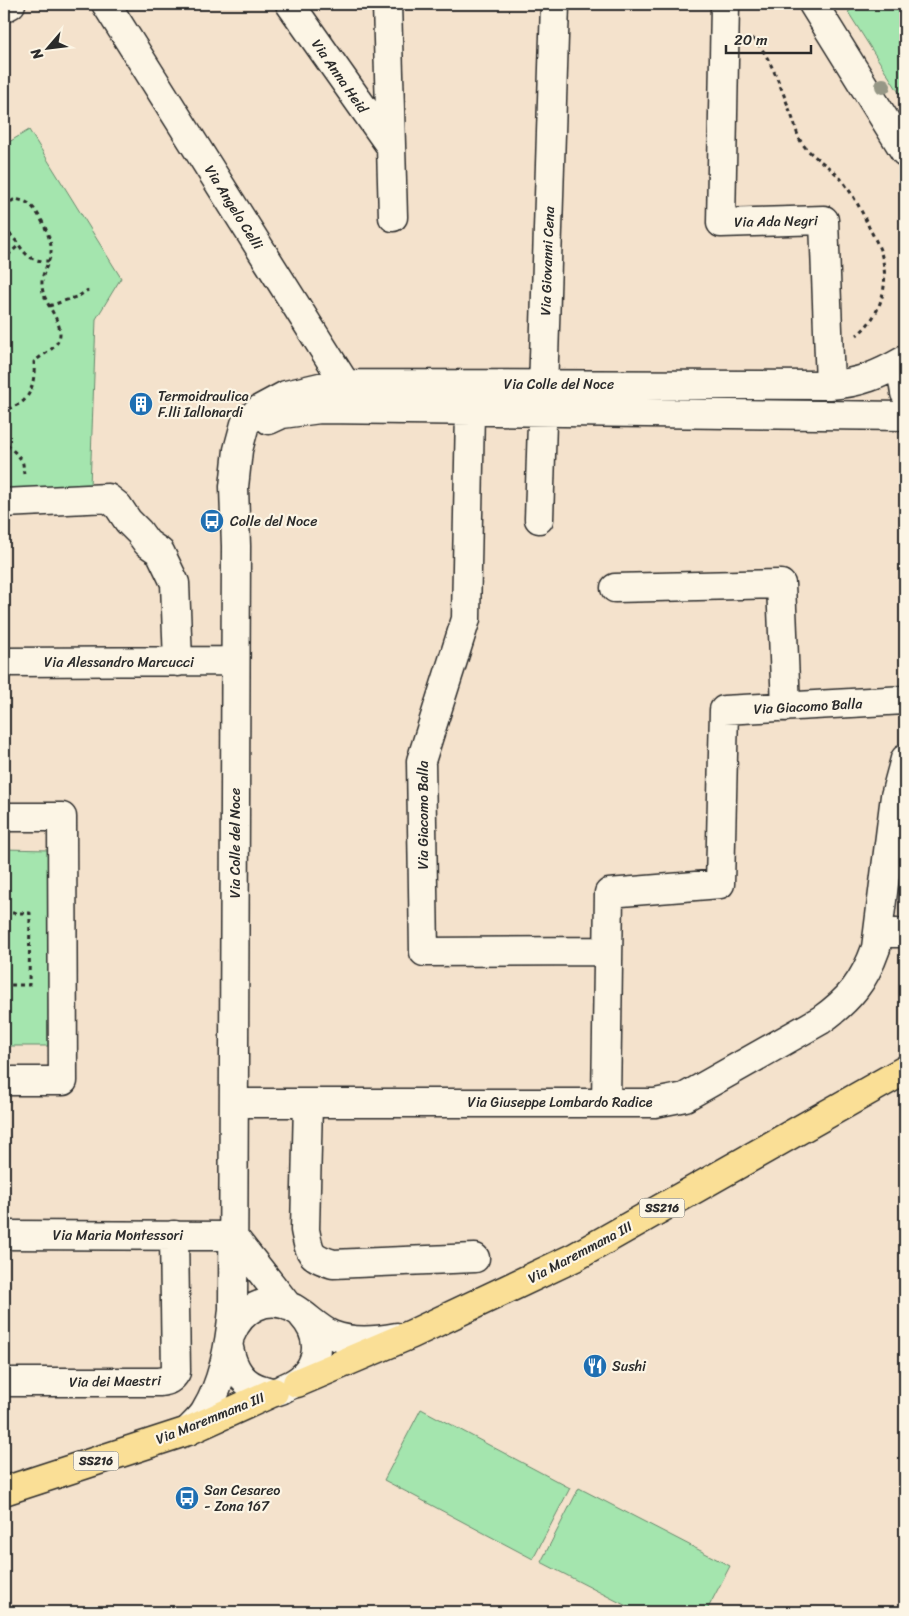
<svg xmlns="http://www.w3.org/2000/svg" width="909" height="1616" font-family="Sriracha,sans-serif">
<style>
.green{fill:#a4e5ae;stroke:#68886c}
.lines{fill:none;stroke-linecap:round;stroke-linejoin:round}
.minor-casing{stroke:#2b2b2b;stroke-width:31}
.tertiary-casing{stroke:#2b2b2b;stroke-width:31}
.primary-casing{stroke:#2b2b2b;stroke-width:31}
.path{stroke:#2b2b2b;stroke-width:3;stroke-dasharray:4 4;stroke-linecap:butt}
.minor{stroke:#fcf5e5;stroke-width:28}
.tertiary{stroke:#fcf5e5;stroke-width:28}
.primary{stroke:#fadf96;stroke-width:28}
.tree{fill:#969786}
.labels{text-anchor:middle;stroke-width:4.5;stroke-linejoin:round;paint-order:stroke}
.shield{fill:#fcf5e5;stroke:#6a6863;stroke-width:1}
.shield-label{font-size:12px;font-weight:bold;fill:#2b2b2b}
.street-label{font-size:14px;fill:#2b2b2b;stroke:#fcf5e5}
.poi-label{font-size:14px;fill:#2b2b2b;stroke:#fcf5e5;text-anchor:start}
</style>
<rect width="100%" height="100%" fill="#f4e2cc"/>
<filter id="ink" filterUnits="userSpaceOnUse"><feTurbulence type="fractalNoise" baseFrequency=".02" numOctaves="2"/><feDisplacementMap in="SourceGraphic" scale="10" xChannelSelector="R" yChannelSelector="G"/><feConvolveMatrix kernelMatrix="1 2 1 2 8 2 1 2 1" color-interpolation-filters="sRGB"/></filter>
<g filter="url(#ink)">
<!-- green -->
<path class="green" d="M 860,4 L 905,4 L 905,102 L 848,12 Z
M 29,130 L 121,278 L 96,319 L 90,487 L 4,488 L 4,145 Z
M 4,849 L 49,850 L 48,1046 L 4,1046 Z
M 421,1409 L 570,1488 L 533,1559 L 384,1480 Z
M 579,1488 L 730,1566 L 706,1612 L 638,1612 L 541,1562 Z"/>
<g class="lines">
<!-- minor casing -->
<g class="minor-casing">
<path id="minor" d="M 106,4 L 353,396
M 290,4 L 391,147
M 387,4 L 393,217
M 725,4 L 721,223 L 824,220 L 830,385
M 4,8 L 11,4
M 905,365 L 903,380 L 905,393
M 470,411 L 466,619 L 421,761 L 424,952 L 608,951
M 269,420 L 282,414 L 320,409 L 905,416
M 4,503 L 108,498 L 118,506 L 128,521 L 139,532 L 147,543 L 160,552 L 175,583 L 178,662
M 539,519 L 555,4
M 615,588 L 781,584 L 786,707
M 4,662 L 235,661
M 4,817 L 62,817 L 63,1081 L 4,1081
M 878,933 L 905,933
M 234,1103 L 655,1103 L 685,1097 L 821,1020 C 849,1000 864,982 876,948 L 895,796 L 905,759
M 308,1103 L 305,1230 C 310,1254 309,1256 333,1264 L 475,1258
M 606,1103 L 609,893 L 720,884 L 724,710 L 905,700
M 4,1235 L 233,1236
M 233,1236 L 288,1306
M 231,1334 C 241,1309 267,1294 293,1308 C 307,1316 318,1329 332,1335 C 353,1343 375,1341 397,1337
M 229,1348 C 233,1368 242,1385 264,1390 C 267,1391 272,1392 275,1392 C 279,1391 283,1389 286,1387 C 318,1374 326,1341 302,1315
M 4,1382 L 159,1382 C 168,1381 172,1379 176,1372 L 174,1235
M 188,1431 C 194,1424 202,1418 206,1410 C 224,1380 230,1343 233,1309 L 236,546 L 234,487 L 238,450 L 245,424 L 260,409 L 286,395 L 333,384 L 830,385 C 860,383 879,375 905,360"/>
</g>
<!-- tertiary casing -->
<g class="tertiary-casing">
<path id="tertiary" d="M 813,4 L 905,152"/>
</g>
<!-- primary casing -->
<g class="primary-casing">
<path id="primary" d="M 297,1383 L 412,1334 L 575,1257 L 905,1070
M 4,1491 L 188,1431 L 274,1392"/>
</g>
<!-- path -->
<path class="path" d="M 752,38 C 769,50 786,101 794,122 C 796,128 797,135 800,140 C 809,156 829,165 841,179 C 852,193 861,209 868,225 C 872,234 878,243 881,253 C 890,283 882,315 857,335
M 4,206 L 15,199 C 20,200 25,201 29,204 C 39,211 53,240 51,252 C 50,263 41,273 42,285 C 42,303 65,322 59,339 C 55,350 42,354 34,362 C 35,376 33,394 21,403 C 15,406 8,409 4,413
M 4,229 L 6,234 L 11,235 C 24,249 25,262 48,261
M 4,262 L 5,258 L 19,245
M 49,306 L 79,296 L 88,290
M 4,395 L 8,403 L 7,409
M 4,437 C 9,450 16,451 22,461 C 24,465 23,469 24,474
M 4,455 L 9,448
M 4,913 L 30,913 L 29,985 L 4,985"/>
<!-- minor -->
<use href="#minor" class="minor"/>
<!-- tertiary -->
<use href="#tertiary" class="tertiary"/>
<!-- primary -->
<use href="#primary" class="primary"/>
</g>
<!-- trees -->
<circle class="tree" cx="883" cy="86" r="8"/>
</g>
<!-- icons -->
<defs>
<g id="building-disc" transform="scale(1.25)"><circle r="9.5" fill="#1f6fb2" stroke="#fcf5e5"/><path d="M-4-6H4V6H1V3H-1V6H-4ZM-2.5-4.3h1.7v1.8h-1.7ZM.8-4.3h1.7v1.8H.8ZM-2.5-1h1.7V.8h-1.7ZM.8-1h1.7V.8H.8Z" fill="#fff"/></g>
<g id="bus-disc" transform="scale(1.25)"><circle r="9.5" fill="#1f6fb2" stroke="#fcf5e5"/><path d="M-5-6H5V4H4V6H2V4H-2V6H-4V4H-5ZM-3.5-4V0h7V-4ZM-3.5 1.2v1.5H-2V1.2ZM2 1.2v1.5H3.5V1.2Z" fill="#fff"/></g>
<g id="restaurant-disc" transform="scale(1.25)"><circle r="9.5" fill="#1f6fb2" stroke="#fcf5e5"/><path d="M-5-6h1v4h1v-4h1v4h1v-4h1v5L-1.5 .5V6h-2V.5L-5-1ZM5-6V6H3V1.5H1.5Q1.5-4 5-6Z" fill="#fff"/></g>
</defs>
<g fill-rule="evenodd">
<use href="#building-disc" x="141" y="404"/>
<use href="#bus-disc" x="212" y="521"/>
<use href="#restaurant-disc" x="595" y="1366"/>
<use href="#bus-disc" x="187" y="1498"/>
</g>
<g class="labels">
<!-- shield labels -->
<g class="shield">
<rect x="639.5" y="1198.5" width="45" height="19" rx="4"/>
<rect x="73.5" y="1451.5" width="45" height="19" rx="4"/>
</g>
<g class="shield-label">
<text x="662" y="1212">SS216</text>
<text x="96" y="1465">SS216</text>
</g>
<!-- street labels -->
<g class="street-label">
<text transform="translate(340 76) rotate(55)" y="5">Via Anna Heid</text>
<text transform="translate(234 207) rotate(58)" y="5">Via Angelo Celli</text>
<text transform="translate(776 221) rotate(-1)" y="5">Via Ada Negri</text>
<text transform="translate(547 261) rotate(-88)" y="5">Via Giovanni Cena</text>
<text x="559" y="389">Via Colle del Noce</text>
<text x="119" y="667">Via Alessandro Marcucci</text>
<text transform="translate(808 706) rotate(-3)" y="5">Via Giacomo Balla</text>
<text transform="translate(423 815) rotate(-90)" y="5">Via Giacomo Balla</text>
<text transform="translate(235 843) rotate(-90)" y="5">Via Colle del Noce</text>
<text x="560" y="1107">Via Giuseppe Lombardo Radice</text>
<text x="118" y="1240">Via Maria Montessori</text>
<text transform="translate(580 1252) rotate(-28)" y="5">Via Maremmana III</text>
<text transform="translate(115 1381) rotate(-1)" y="5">Via dei Maestri</text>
<text transform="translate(210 1418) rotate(-22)" y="5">Via Maremmana III</text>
</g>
<!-- poi labels -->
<g class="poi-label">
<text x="158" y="401">Termoidraulica<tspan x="158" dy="16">F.lli Iallonardi</tspan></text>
<text x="230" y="526">Colle del Noce</text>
<text x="612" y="1371">Sushi</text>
<text x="204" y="1495">San Cesareo<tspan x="204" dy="16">- Zona 167</tspan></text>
</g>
</g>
<!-- margin -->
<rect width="909" height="1616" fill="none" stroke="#fcf5e5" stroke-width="20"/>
<rect x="10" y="10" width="889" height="1596" fill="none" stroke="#2b2b2b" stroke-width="2" filter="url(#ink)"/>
<!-- north arrow -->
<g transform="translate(48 48) rotate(242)" stroke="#fcf5e5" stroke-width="4" paint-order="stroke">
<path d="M0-4L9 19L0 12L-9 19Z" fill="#2b2b2b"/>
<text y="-8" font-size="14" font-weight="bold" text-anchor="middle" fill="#2b2b2b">N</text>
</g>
<!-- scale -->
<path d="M726 45v8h85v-8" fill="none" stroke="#2b2b2b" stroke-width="2.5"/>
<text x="734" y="45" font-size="15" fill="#2b2b2b" stroke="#fcf5e5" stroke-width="4" paint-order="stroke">20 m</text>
</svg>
